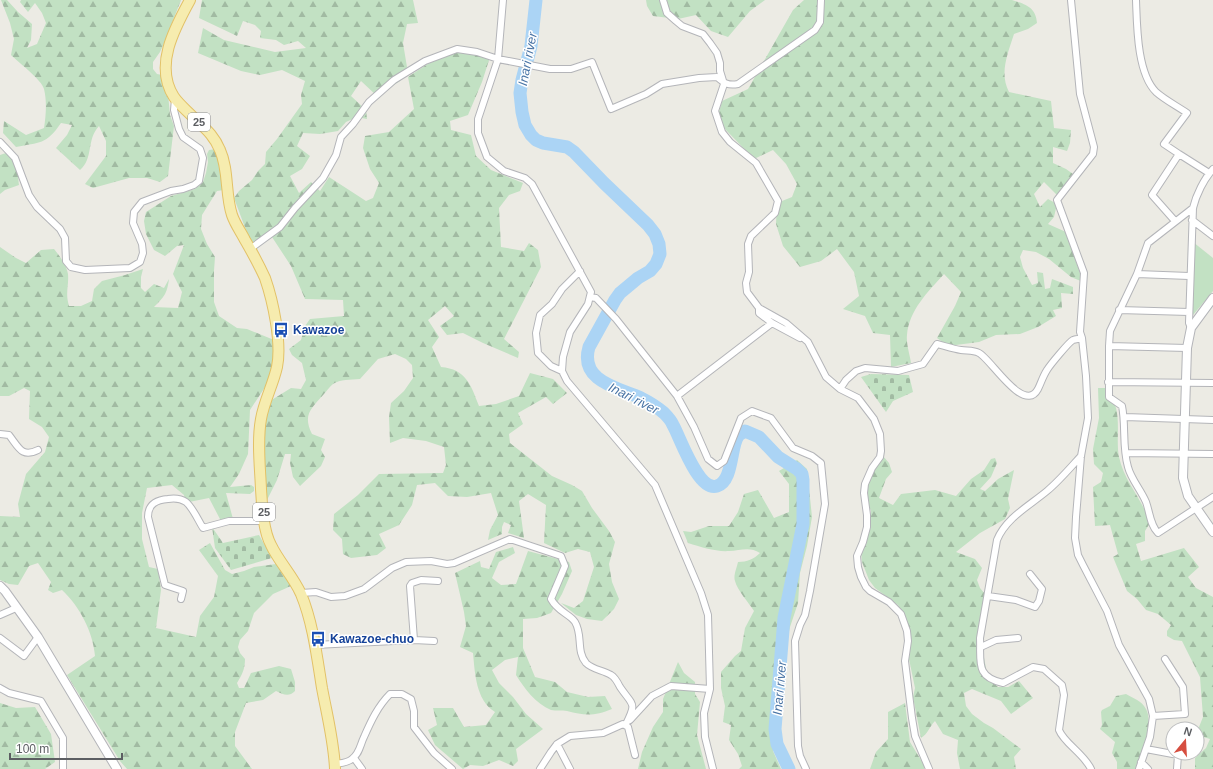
<svg xmlns="http://www.w3.org/2000/svg" width="1213" height="769" font-family="Arial,sans-serif">
<style>
.forest{fill:url(#forest-firs)}
.cemetery{fill:url(#cemetery-stones)}
.park{fill:#c2e1c3}
.lines{fill:none;stroke-linecap:round;stroke-linejoin:round}
.river{stroke:#abd4f5;stroke-width:13}
.minor-casing{stroke:#b4b5b9;stroke-width:8}
.tertiary-casing{stroke:#b4b5b9;stroke-width:10}
.primary-casing{stroke:#e2c167;stroke-width:12}
.minor{stroke:#fff;stroke-width:6}
.tertiary{stroke:#fff;stroke-width:8}
.primary{stroke:#f6ecaf;stroke-width:10}
.labels{text-anchor:middle;stroke-width:3;stroke-linejoin:round;paint-order:stroke}
.shield{fill:#fff;stroke:#8d8e91;stroke-width:1}
.shield-label{font-size:11px;font-weight:bold;fill:#5c5e62}
.transit-label{font-size:12px;font-weight:bold;fill:#164399;stroke:#fff;text-anchor:start}
.water-label{font-size:13px;font-style:italic;fill:#4a75a6;stroke:#fff}
</style>
<defs>
<pattern id="forest-firs" width="22" height="20" patternUnits="userSpaceOnUse"><rect width="22" height="20" fill="#c2e1c3"/><path d="M5 1l3.5 6h-7zM16 11l3.5 6h-7z" fill="#a1baa2"/></pattern>
<pattern id="cemetery-stones" width="16" height="16" patternUnits="userSpaceOnUse"><rect width="16" height="16" fill="#c2e1c3"/><path d="M2 7V4a2 2 0 0 1 4 0v3zM10 15v-3a2 2 0 0 1 4 0v3z" fill="#a1baa2"/></pattern>
</defs>
<rect width="100%" height="100%" fill="#ecebe4"/>
<!-- forest -->
<path class="forest" d="M 1,0 L 7,0 L 18,12 L 32,24 L 31,40 L 27,48 L 37,44 L 46,23 L 42,13 L 35,3 L 28,12 L 20,2 L 21,0 L 181,0 L 165,41 L 160,52 L 153,62 L 153,69 L 157,74 L 162,75 L 168,94 L 170,115 L 174,126 L 168,176 L 160,182 L 147,178 L 129,178 L 93,188 L 85,184 L 106,156 L 106,141 L 99,126 C 86,140 94,158 80,170 L 56,148 L 67,135 L 72,125 L 61,123 C 46,145 40,142 16,147 L 3,133 L 4,121 L 26,135 L 44,128 C 46,116 47,101 44,89 C 42,80 18,62 11,55 L 14,39 L 10,23 Z
M 202,0 L 413,0 L 418,23 L 407,24 L 403,43 L 407,67 L 400,81 L 377,96 L 361,81 L 351,96 L 366,110 L 367,119 L 357,117 L 346,122 L 338,131 L 320,134 L 303,133 L 297,146 L 310,156 L 302,169 L 290,176 L 299,193 L 311,182 L 320,191 L 329,177 L 366,201 L 373,198 L 379,183 L 370,169 L 363,148 L 365,136 L 389,132 L 414,109 L 408,77 C 426,65 448,50 470,48 C 476,48 485,52 491,54 L 482,82 L 468,115 L 450,121 L 451,130 L 471,135 L 476,156 L 491,170 L 523,183 L 520,191 L 509,195 L 499,208 L 501,247 L 524,251 L 529,243 L 538,250 L 541,267 L 504,339 L 519,352 L 518,358 L 483,343 L 463,333 L 447,335 L 440,326 L 454,316 L 445,306 L 428,320 L 439,337 L 432,347 L 441,367 C 466,369 471,385 479,406 L 496,404 L 519,396 L 530,373 L 553,379 L 567,393 L 553,404 L 546,397 L 518,413 L 523,424 L 509,434 L 510,443 L 552,476 L 572,485 L 582,491 L 592,508 L 609,531 L 615,542 L 609,564 L 612,582 L 619,599 L 614,609 L 602,621 L 587,619 L 576,615 L 561,603 L 574,608 L 583,601 L 594,567 L 590,552 L 578,549 L 565,553 L 544,543 L 546,505 L 528,494 L 519,501 L 524,538 L 508,533 L 511,525 L 504,522 L 502,527 L 502,534 L 488,540 L 490,530 L 498,515 L 491,493 L 467,497 L 448,496 L 435,483 L 417,485 L 412,505 L 399,525 L 379,534 L 386,548 L 377,555 L 351,558 L 343,554 L 342,539 L 333,530 L 334,514 L 358,495 L 379,474 L 443,473 L 446,465 L 444,447 L 426,441 L 403,438 L 390,443 L 389,417 L 391,403 L 404,391 L 413,378 L 412,365 L 406,359 L 395,354 L 378,359 L 360,379 C 351,380 340,379 333,384 C 329,387 327,391 324,394 C 312,408 302,414 312,434 L 325,439 L 321,450 L 325,457 L 321,466 L 300,486 L 293,477 L 290,463 L 291,454 L 285,454 L 277,480 L 266,502 L 264,430 L 270,401 L 291,388 L 301,389 L 306,380 L 302,363 L 292,355 L 289,349 L 301,340 L 305,326 L 310,319 L 344,316 L 343,300 L 305,299 L 291,266 L 272,237 L 254,242 L 250,241 L 234,198 L 239,191 L 252,180 L 258,171 L 265,164 L 266,152 L 277,139 L 302,104 L 301,95 L 305,81 L 282,70 L 260,75 L 241,71 L 198,53 L 203,28 L 224,40 L 275,52 L 306,48 L 298,41 L 284,45 L 276,40 L 260,38 L 261,31 L 255,25 L 243,21 L 237,36 L 199,18 Z
M 646,0 L 765,0 L 750,11 L 728,37 L 711,31 L 696,15 L 678,19 L 653,16 L 647,6 Z
M 804,0 L 1012,0 C 1025,4 1036,7 1037,23 L 1028,29 L 1014,34 C 1008,53 999,73 1009,92 L 1051,101 L 1054,128 L 1071,130 L 1070,143 L 1067,151 L 1053,147 L 1053,163 L 1066,169 L 1073,174 L 1057,195 L 1044,182 L 1034,194 L 1040,207 L 1048,199 L 1057,204 L 1054,217 L 1048,224 L 1066,232 L 1083,282 L 1071,277 L 1049,259 L 1036,252 L 1023,250 L 1020,257 L 1023,268 L 1032,285 L 1038,283 L 1037,272 L 1043,273 L 1045,289 L 1050,288 L 1052,279 L 1073,287 L 1073,294 L 1061,293 L 1062,308 L 1053,310 L 1056,316 L 1038,327 L 1020,334 L 996,335 L 979,342 L 948,346 L 937,338 L 955,306 L 961,292 L 944,274 C 928,292 909,310 907,335 C 906,344 910,355 911,363 L 891,367 L 890,335 L 873,333 L 865,316 L 843,309 L 859,296 L 854,272 L 837,249 L 821,261 L 800,267 L 783,246 L 776,224 L 777,203 L 792,197 L 797,184 L 786,164 L 773,150 L 754,159 L 724,128 L 719,112 L 722,101 L 748,89 L 793,10 Z
M 216,149 L 220,159 L 224,190 L 217,191 L 202,215 L 201,229 L 207,244 L 215,257 L 214,271 L 214,302 L 219,316 L 237,328 L 247,329 L 274,340 L 274,366 L 267,384 L 250,410 L 248,454 L 239,474 L 230,487 L 251,485 L 254,487 L 254,491 L 250,494 L 226,493 L 233,519 L 221,521 L 209,498 L 189,502 L 185,500 L 184,495 L 172,485 L 147,488 L 142,513 L 142,539 L 149,567 L 158,569 L 161,590 L 156,628 L 196,637 L 200,616 L 214,597 L 218,576 L 199,550 L 210,543 L 225,570 L 232,574 L 244,571 L 254,567 L 276,564 L 291,586 L 273,594 L 254,613 L 248,631 L 240,640 L 238,647 L 240,653 L 245,659 C 245,669 242,675 237,683 L 239,688 L 244,688 L 251,673 L 279,666 L 291,669 L 295,682 L 295,691 C 289,697 284,695 276,691 L 263,700 L 246,703 L 235,732 L 235,746 L 252,769 L 127,769 L 120,761 L 67,675 L 95,656 C 93,632 80,607 62,590 L 53,593 L 48,590 L 51,582 L 38,563 L 29,566 L 18,585 L 9,584 L 0,580 L 0,516 L 20,517 L 18,504 L 26,474 L 45,452 L 49,437 L 42,427 L 29,419 L 30,391 L 24,388 L 9,396 L 0,396 L 0,247 L 16,258 L 26,263 L 41,250 L 54,249 C 59,255 67,266 68,274 C 69,287 65,292 69,306 L 81,306 L 92,301 L 94,289 L 102,281 L 125,275 L 143,269 L 141,277 L 141,288 L 145,292 L 154,284 L 164,288 L 169,279 C 167,294 164,297 154,307 L 178,308 L 182,292 L 173,274 L 184,245 L 177,246 L 165,256 L 154,250 L 146,234 L 144,221 L 146,212 L 171,196 L 195,189 L 203,182 L 206,173 L 208,162 L 207,154 L 209,150 Z
M 6,153 C 17,160 18,174 19,185 L 5,190 L 0,194 L 0,155 Z
M 1098,388 L 1108,388 C 1110,395 1114,401 1116,408 C 1120,424 1116,441 1119,457 C 1124,481 1143,500 1150,523 L 1145,531 L 1145,541 L 1136,544 L 1141,561 L 1184,548 L 1199,567 L 1188,577 L 1196,588 L 1213,597 L 1213,769 L 1195,769 L 1195,758 L 1206,748 L 1210,739 L 1197,735 L 1197,729 L 1194,729 L 1199,727 L 1203,717 L 1200,677 L 1182,641 L 1174,640 L 1167,636 L 1167,631 L 1171,625 L 1158,614 L 1146,610 L 1137,599 L 1127,591 L 1113,557 L 1118,554 L 1110,525 L 1095,526 L 1093,487 L 1101,482 L 1103,473 L 1094,464 L 1093,449 L 1099,418 Z
M 883,456 L 889,463 L 892,472 L 886,479 L 879,498 L 893,505 L 901,494 L 935,490 L 956,496 L 971,479 L 984,470 L 991,459 L 995,458 L 997,463 L 991,477 L 980,489 L 985,491 L 998,479 L 1014,470 L 1008,499 L 1010,508 L 1005,519 L 980,533 L 956,552 L 975,559 L 982,568 L 977,580 L 980,588 L 990,600 L 982,635 L 983,653 L 988,678 L 998,687 L 1008,687 L 1019,681 L 1033,698 L 1011,714 L 1001,701 L 972,689 L 964,693 L 966,706 L 972,714 L 984,723 L 993,728 L 1021,749 L 1014,757 L 1016,769 L 960,769 L 957,753 L 958,740 L 943,734 L 935,721 C 929,727 928,734 921,738 L 913,697 L 915,688 L 909,659 L 911,634 L 907,623 L 898,605 L 875,588 L 869,580 L 862,562 L 861,552 L 871,527 L 871,511 L 868,504 L 867,485 L 873,470 Z
M 797,460 L 807,469 L 812,517 L 807,546 L 800,573 L 798,603 L 790,627 L 773,702 L 773,751 L 781,769 L 739,769 L 742,766 L 738,754 L 729,740 L 731,725 L 723,722 L 725,706 L 721,688 L 721,672 L 735,656 L 741,651 L 745,628 L 754,611 C 749,603 737,590 735,581 C 733,576 737,567 738,562 C 747,562 754,559 760,553 C 749,546 740,551 729,551 C 716,552 701,547 688,543 L 683,531 L 691,532 L 709,526 L 729,526 L 738,512 L 744,494 L 758,490 L 774,518 L 789,512 L 789,484 L 779,471 Z
M 513,547 L 515,553 L 499,562 L 492,578 L 501,585 L 516,584 L 528,551 L 569,562 L 572,571 L 562,594 L 551,613 L 537,618 L 523,619 L 523,648 L 535,677 L 555,682 L 567,692 L 588,697 L 605,696 L 612,709 C 595,716 585,716 567,711 C 562,710 556,711 551,710 C 536,704 524,688 516,675 L 518,657 L 505,660 L 492,670 L 499,683 L 513,697 L 526,714 L 543,729 L 516,749 L 518,761 L 513,766 L 499,760 L 483,766 L 470,765 L 463,769 L 435,745 L 428,730 L 437,725 L 433,708 L 453,708 L 464,727 L 486,725 L 495,712 C 476,700 475,674 473,653 L 460,647 L 466,626 L 464,612 L 455,573 L 480,561 L 481,567 L 489,569 L 496,552 Z
M 678,662 L 684,673 L 695,682 L 695,694 L 700,702 L 697,735 L 706,769 L 638,769 L 642,752 L 653,727 L 663,712 L 663,699 Z
M 1126,694 C 1133,698 1142,701 1146,709 C 1154,723 1141,754 1136,769 L 1117,769 L 1117,762 L 1112,753 L 1115,742 L 1100,729 L 1102,725 L 1101,712 L 1102,710 L 1110,706 L 1116,696 Z
M 0,703 L 16,708 L 35,707 L 51,734 L 55,762 L 45,769 L 0,769 Z
M 905,703 L 910,742 L 924,765 L 924,769 L 870,769 L 876,752 L 888,739 L 888,712 Z"/>
<!-- cemetery -->
<path class="cemetery" d="M 871,374 L 909,375 L 913,392 L 893,401 L 886,412 L 861,377 Z
M 212,527 L 223,543 L 259,535 L 272,558 L 231,570 L 215,548 Z"/>
<!-- park -->
<path class="park" d="M 1193,242 L 1213,258 L 1213,291 L 1193,315 L 1191,314 Z"/>
<g class="lines">
<!-- river -->
<path class="river" d="M 536,0 L 531,46 L 522,80 L 520,93 L 522,112 L 525,125 L 531,135 L 536,140 L 543,143 L 567,147 L 574,152 L 604,183 L 648,225 L 655,234 L 659,244 L 660,254 L 656,264 L 650,271 L 638,278 L 620,293 L 615,300 L 589,347 C 579,381 618,388 641,398 C 649,402 657,407 664,413 C 667,416 671,420 673,425 C 680,437 698,492 717,486 C 734,481 730,444 739,435 C 741,433 743,433 745,431 L 759,437 L 778,457 L 797,469 L 802,474 L 803,480 L 803,524 L 784,618 L 775,729 L 777,744 L 789,769"/>
<!-- minor casing -->
<g class="minor-casing">
<path id="minor" d="M 503,0 L 498,59 L 478,119 L 478,133 L 487,157 L 504,171 L 525,178 L 532,184 L 591,292 L 588,304 L 570,332 L 563,357 L 562,371 L 567,381 L 655,485 L 701,593 L 708,615 L 710,689 L 704,713 L 705,737 L 713,769
M 663,0 L 667,13 L 676,21 L 682,26 L 703,34 L 710,43 L 717,53 L 720,63 L 720,71 L 724,84 L 715,111 L 722,132 L 730,142 L 756,163 L 778,201 L 775,213 L 751,236 L 748,244 L 749,272 L 746,283 L 747,292 L 759,308 L 786,323 L 808,342 L 826,377 L 840,389 L 858,398 L 874,419 L 880,434 L 881,451 L 880,457 L 872,468 L 865,484 L 864,493 L 867,515 L 867,527 L 863,542 L 857,556 L 858,567 L 861,577 L 866,587 L 870,591 L 889,602 L 901,614 L 907,631 L 908,641 L 905,661 L 912,718 L 915,736 L 929,769
M 1071,0 L 1080,94 L 1094,147 L 1093,154 L 1057,200 L 1084,273 L 1080,332 L 1082,338 L 1086,376 L 1088,418 L 1081,456 L 1076,517 L 1075,538 L 1078,555 L 1083,565 L 1107,611 L 1119,645 L 1149,699 L 1153,716 L 1150,737 L 1139,769
M 1136,0 C 1137,26 1137,73 1156,92 C 1165,100 1177,106 1187,113 L 1164,144 L 1179,154 L 1209,173
M 0,142 L 15,158 L 29,195 L 37,207 L 60,229 L 65,238 L 66,261 L 71,267 L 85,270 L 130,268 L 140,262 L 143,253 L 142,244 L 133,223 L 134,212 L 142,202 L 171,191 L 183,189 L 194,185 L 199,181 L 203,158 L 200,149 L 183,137 L 179,129 L 174,110 L 175,99
M 1193,208 L 1148,243 L 1137,274 L 1110,331 L 1109,346 L 1109,397 L 1122,406 C 1126,425 1122,447 1128,467 C 1131,479 1141,490 1146,502 C 1150,513 1150,525 1158,533 L 1213,497
M 1192,220 L 1213,236
M 1175,221 L 1152,195 L 1179,154
M 250,249 L 280,227 L 295,208 L 323,178 L 336,155 L 341,137 L 353,124 L 369,102 L 394,80 L 425,61 L 457,49 L 477,52 L 498,59 L 550,69 L 571,69 L 592,62 L 611,109 L 646,94 L 662,84 L 699,78 L 717,77 C 724,83 728,86 738,84 L 815,30 L 820,22 L 821,0
M 1137,274 L 1189,276
M 590,297 L 596,298 L 616,319 L 677,396 L 772,323 L 800,338
M 759,308 L 759,313 L 772,323
M 1119,310 L 1189,312
M 1191,328 L 1189,323 L 1193,208 C 1196,195 1204,179 1213,169
M 1109,346 L 1187,348
M 562,371 L 551,366 L 538,353 L 536,333 L 540,315 L 552,304 L 562,289 L 580,271
M 1108,382 L 1213,383
M 840,389 L 846,380 L 856,371 L 865,368 L 898,371 L 923,364 L 937,344 C 945,346 953,349 961,350 C 967,351 973,350 979,353 C 991,359 1024,415 1038,389 C 1041,383 1043,376 1047,370 C 1050,365 1069,342 1073,340 C 1076,339 1079,339 1082,338
M 677,396 L 694,427 L 708,459 L 717,466 L 724,461 L 741,418 L 752,411 L 771,418 L 793,448 L 812,456 L 821,463 L 825,504 L 810,591 L 805,615 L 800,625 L 795,641 L 798,746 L 800,756 L 806,769
M 1125,417 L 1213,420
M 0,434 L 9,435 C 19,448 22,458 38,450
M 1126,453 L 1213,454
M 1081,456 C 1070,468 1059,481 1047,491 C 1029,506 1006,518 997,540 L 980,638 C 981,662 975,677 1003,683 L 1033,667 L 1044,669 L 1062,685 L 1064,695 L 1059,730 C 1064,743 1084,754 1091,769
M 301,593 L 316,592 L 331,597 L 345,596 L 364,589 L 392,568 L 406,562 L 431,561 L 447,564 L 454,563 L 510,539 L 561,556 L 565,566 L 551,599 C 558,612 570,614 575,622 C 583,635 576,651 586,663 C 593,670 603,670 611,675 C 615,677 618,683 620,687 C 633,706 637,702 626,724
M 988,596 L 1016,600 L 1035,607 L 1039,601 L 1042,589 L 1030,574
M 181,599 L 183,591 L 165,585 L 148,517 C 148,504 156,500 168,499 C 174,498 180,498 186,502 C 193,508 198,520 203,528 L 229,521 L 265,521
M 0,615 L 16,608
M 0,638 L 24,656 L 38,637
M 414,640 L 410,586 L 412,583 L 421,580 L 438,581
M 315,645 L 414,640 L 434,641
M 981,647 L 996,640 L 1018,638
M 0,688 L 9,693 L 41,701 L 63,738 L 63,769
M 1153,716 L 1185,714 L 1183,687 L 1165,659
M 630,720 L 652,696 L 671,686 L 710,689
M 557,744 L 570,769
M 1146,749 L 1178,755 L 1177,769
M 354,758 L 362,769
M 1141,762 L 1148,769
M 335,764 C 341,763 347,763 352,759 C 360,753 360,745 364,737 C 371,721 378,706 390,694 L 402,694 L 411,699 L 414,711 L 414,727 L 434,753 L 452,769
M 540,769 L 551,752 L 557,744 L 570,736 L 603,733 L 623,724 L 628,727 L 635,755"/>
</g>
<!-- tertiary casing -->
<g class="tertiary-casing">
<path id="tertiary" d="M 1213,298 L 1191,328 L 1187,348 L 1183,478 L 1188,496 L 1213,532
M 0,586 L 5,591 L 38,637 L 117,769"/>
</g>
<!-- primary casing -->
<g class="primary-casing">
<path id="primary" d="M 190,0 C 174,29 154,66 174,97 C 179,104 185,109 191,115 C 203,127 213,133 220,150 C 229,170 225,194 232,215 C 235,224 241,232 245,240 C 252,252 259,265 265,278 C 273,301 282,343 277,367 C 273,385 264,401 261,419 C 257,441 260,466 261,489 C 262,505 263,530 271,545 C 279,562 293,576 301,594 C 313,623 317,657 322,688 C 327,715 334,742 335,769"/>
</g>
<!-- minor -->
<use href="#minor" class="minor"/>
<!-- tertiary -->
<use href="#tertiary" class="tertiary"/>
<!-- primary -->
<use href="#primary" class="primary"/>
</g>
<!-- icons -->
<defs>
<g id="bus-bare" transform="scale(1.2)"><path d="M-5-6H5V4H4V6H2V4H-2V6H-4V4H-5ZM-3.5-4V0h7V-4ZM-3.5 1.2v1.5H-2V1.2ZM2 1.2v1.5H3.5V1.2Z" fill="#1a4fb4" stroke="#fff" stroke-width="2.5" paint-order="stroke"/></g>
</defs>
<g fill-rule="evenodd">
<use href="#bus-bare" x="281" y="330"/>
<use href="#bus-bare" x="318" y="639"/>
</g>
<g class="labels">
<!-- shield labels -->
<g class="shield">
<rect x="188" y="113" width="22" height="18" rx="3"/>
<rect x="253" y="503" width="22" height="18" rx="3"/>
</g>
<g class="shield-label">
<text x="199" y="126">25</text>
<text x="264" y="516">25</text>
</g>
<!-- transit labels -->
<g class="transit-label">
<text x="293" y="334">Kawazoe</text>
<text x="330" y="643">Kawazoe-chuo</text>
</g>
<!-- water labels -->
<g class="water-label">
<text transform="translate(527 59) rotate(-79)" y="5">Inari river</text>
<text transform="translate(634 398) rotate(27)" y="5">Inari river</text>
<text transform="translate(779 688) rotate(-85)" y="5">Inari river</text>
</g>
</g>
<!-- north arrow -->
<g transform="translate(1185 741) rotate(18)"><circle r="19" fill="#ffffff" stroke="#bebfc0"/>
<path d="M0-3L7 15L0 10L-7 15Z" fill="#d64e40"/>
<text y="-6" font-size="11" font-weight="bold" text-anchor="middle" fill="#5c5e62">N</text>
</g>
<!-- scale -->
<path d="M10 753v6h112v-6" fill="none" stroke="#5c5e62" stroke-width="2"/>
<text x="16" y="753" font-size="12" fill="#5c5e62" stroke="#ffffff" stroke-width="3" paint-order="stroke">100 m</text>
</svg>
